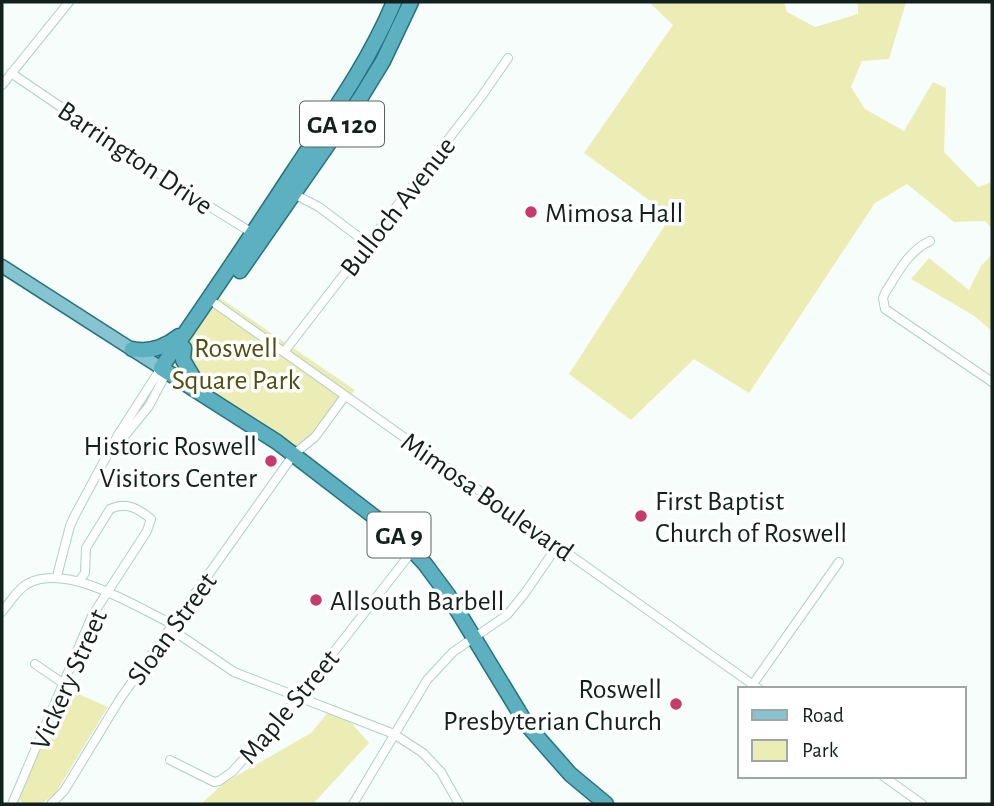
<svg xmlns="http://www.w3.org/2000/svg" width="994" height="806" font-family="'Alegreya Sans',sans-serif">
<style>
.green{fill:#ecedb4}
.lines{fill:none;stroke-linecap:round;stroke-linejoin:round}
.minor-casing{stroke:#abd1c8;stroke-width:10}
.primary-casing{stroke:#27727d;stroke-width:15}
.trunk-casing{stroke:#27727d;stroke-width:17}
.minor{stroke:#fff;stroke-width:8}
.primary{stroke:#85c4d0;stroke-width:12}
.trunk{stroke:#5cb0c0;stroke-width:14}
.poi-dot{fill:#c73b6c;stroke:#fff;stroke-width:2.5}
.labels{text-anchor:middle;stroke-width:7;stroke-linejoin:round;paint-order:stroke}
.shield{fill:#fff;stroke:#596461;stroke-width:2}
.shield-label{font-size:26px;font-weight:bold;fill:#12211d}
.street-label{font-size:28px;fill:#12211d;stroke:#fff}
.poi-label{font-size:28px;fill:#12211d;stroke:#fff;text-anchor:start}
.park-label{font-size:28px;fill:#504e10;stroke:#fff}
</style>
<rect width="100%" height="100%" fill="#f6fdfb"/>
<!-- green -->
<path class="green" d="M 649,2 L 784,2 L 787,12 L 815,27 L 858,14 L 858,2 L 906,2 L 889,59 L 862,61 L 851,87 L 865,109 L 904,131 L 933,82 L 946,88 L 944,152 L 978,187 L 992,182 L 992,228 L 985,221 L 954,222 L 907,184 L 875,203 L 749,393 L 694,359 L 631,420 L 569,374 L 671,216 L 584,153 L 673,25 Z
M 992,254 L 992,331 L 973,315 L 911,279 L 929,258 L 969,290 L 981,266 Z
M 220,298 L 355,390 L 294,454 L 167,372 Z
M 65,688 L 108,707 L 55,794 L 41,804 L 21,804 L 19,795 L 53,722 Z
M 335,704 L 369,743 L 313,804 L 201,804 L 224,783 L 311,733 Z"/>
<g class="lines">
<!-- minor casing -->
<g class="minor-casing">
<path id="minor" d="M 11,73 L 183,190 L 254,234
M 2,85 L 69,2
M 294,194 L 319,207 L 368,244
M 930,241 C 908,251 898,273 885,293 L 883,298 L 885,309 L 992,382
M 216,304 L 759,689
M 284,352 L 481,97 L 508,58
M 115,448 L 149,406 L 167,372
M 57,576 L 70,526 L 75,515 L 118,435 L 161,368
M 2,612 C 9,603 17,590 27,584 C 68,562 136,607 174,625
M 171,629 L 234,672 L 394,734 L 423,753 L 441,772 L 459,804
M 35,664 L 64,684
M 753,684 L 839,562
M 170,760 L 214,782 L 219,781 L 232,772 L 299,697 L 413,550
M 883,776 L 922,804
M 12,804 L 92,616 L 147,531 L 151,519 C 139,509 126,501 110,509 L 86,548 L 85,573 L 79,581
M 51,804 L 64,791 L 120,699 L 294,454 L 315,437 L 345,396
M 353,804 L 427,680 L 453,652 L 507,615 L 525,593 L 558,545"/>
</g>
<!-- primary casing -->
<g class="primary-casing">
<path id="primary" d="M 2,266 L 161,368"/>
</g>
<!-- trunk casing -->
<g class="trunk-casing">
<path id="trunk" d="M 394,2 C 368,64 330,116 293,172 C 250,238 206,303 161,368 L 277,442 L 398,535 L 425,564 L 448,595 L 527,725 L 570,774 L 606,804
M 240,271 L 361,97 L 383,61 L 411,2
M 184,348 L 183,360 L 201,390
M 132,349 C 150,353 165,347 179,336"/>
</g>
<!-- minor -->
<use href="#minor" class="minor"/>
<!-- primary -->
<use href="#primary" class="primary"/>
<!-- trunk -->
<use href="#trunk" class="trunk"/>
</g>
<!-- markers -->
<g class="poi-dot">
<circle cx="531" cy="212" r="7"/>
<circle cx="271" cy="461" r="7"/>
<circle cx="641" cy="516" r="7"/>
<circle cx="316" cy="600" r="7"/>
<circle cx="676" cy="704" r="7"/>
</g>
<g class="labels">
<!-- shield labels -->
<g class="shield">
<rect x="300" y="101.5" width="84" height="45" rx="5"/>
<rect x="367.5" y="512.5" width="63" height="45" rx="5"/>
</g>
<g class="shield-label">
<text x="342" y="133">GA 120</text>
<text x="399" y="544">GA 9</text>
</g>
<!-- street labels -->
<g class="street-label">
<text transform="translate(136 157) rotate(34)" y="10">Barrington Drive</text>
<text transform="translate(397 206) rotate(-52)" y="10">Bulloch Avenue</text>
<text transform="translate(488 496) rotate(35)" y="10">Mimosa Boulevard</text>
<text transform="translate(171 628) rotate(-54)" y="10">Sloan Street</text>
<text transform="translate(68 679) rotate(-66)" y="10">Vickery Street</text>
<text transform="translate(288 706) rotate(-50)" y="10">Maple Street</text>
</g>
<!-- poi labels -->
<g class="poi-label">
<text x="545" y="222">Mimosa Hall</text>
<text x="257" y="455" text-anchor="end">Historic Roswell<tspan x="257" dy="32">Visitors Center</tspan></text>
<text x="655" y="510">First Baptist<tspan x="655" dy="32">Church of Roswell</tspan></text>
<text x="330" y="610">Allsouth Barbell</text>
<text x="662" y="698" text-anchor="end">Roswell<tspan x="662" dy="32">Presbyterian Church</tspan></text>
</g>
<!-- park labels -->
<g class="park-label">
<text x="236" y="357">Roswell<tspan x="236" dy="32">Square Park</tspan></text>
</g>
</g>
<!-- border -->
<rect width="994" height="806" fill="none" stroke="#12211d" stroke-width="7"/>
<!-- legend -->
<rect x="738" y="687" width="228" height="91" fill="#ffffff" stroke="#a0a6a5" stroke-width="2"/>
<rect x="752" y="710" width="35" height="10" fill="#85c4d0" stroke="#a0a6a5" stroke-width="2"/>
<text x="802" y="722" font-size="21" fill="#12211d">Road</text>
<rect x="752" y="740" width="35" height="21" fill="#ecedb4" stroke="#a0a6a5" stroke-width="2"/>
<text x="802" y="757" font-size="21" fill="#12211d">Park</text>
</svg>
